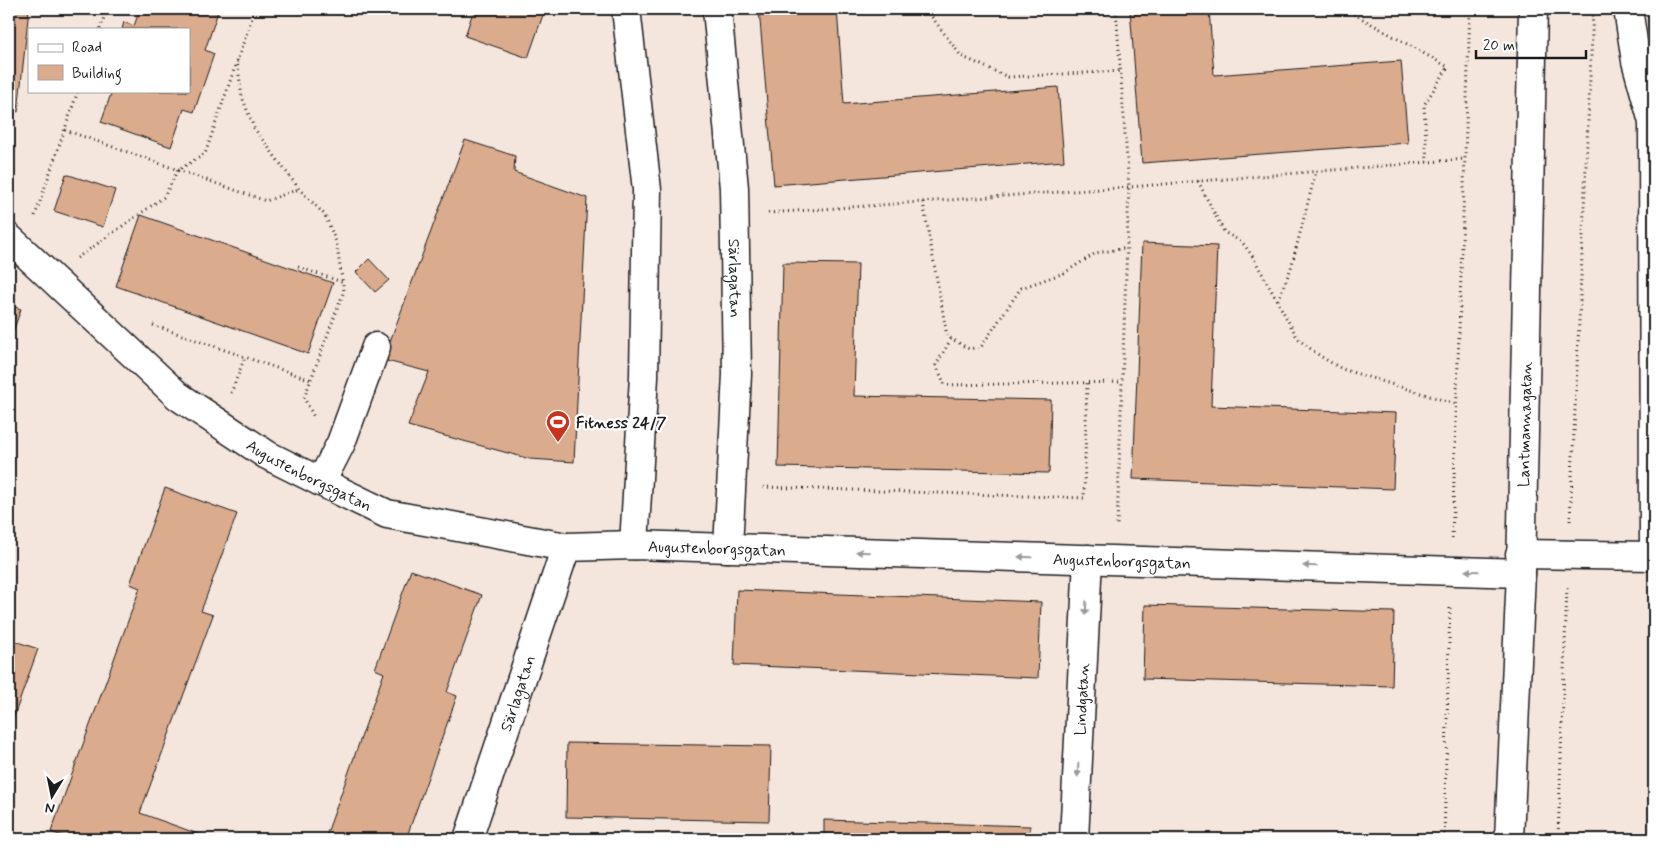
<svg xmlns="http://www.w3.org/2000/svg" width="1663" height="848" font-family="Mynerve,sans-serif">
<style>
.building{fill:#dbab8d;stroke:#1c1c1c}
.lines{fill:none;stroke-linecap:round;stroke-linejoin:round}
.minor-casing{stroke:#1c1c1c;stroke-width:31}
.path{stroke:#1c1c1c;stroke-width:3;stroke-dasharray:1 4;stroke-linecap:butt}
.minor{stroke:#fff;stroke-width:28}
.oneway{fill:#999}
.labels{text-anchor:middle;stroke-width:4.5;stroke-linejoin:round;paint-order:stroke}
.street-label{font-size:16px;fill:#1c1c1c;stroke:#fff}
.poi-label{font-size:16px;font-weight:bold;fill:#1c1c1c;stroke:#fff;text-anchor:start}
</style>
<rect width="100%" height="100%" fill="#f4e6dd"/>
<filter id="ink" filterUnits="userSpaceOnUse"><feTurbulence type="fractalNoise" baseFrequency=".02" numOctaves="2"/><feDisplacementMap in="SourceGraphic" scale="10" xChannelSelector="R" yChannelSelector="G"/><feConvolveMatrix kernelMatrix="1 2 1 2 8 2 1 2 1" color-interpolation-filters="sRGB"/></filter>
<g filter="url(#ink)">
<!-- building -->
<path class="building" d="M 9,9 L 29,9 L 18,112 L 9,109 Z
M 140,9 L 219,9 L 205,50 L 214,54 L 194,112 L 184,109 L 171,147 L 101,122 L 112,91 L 189,91 L 189,29 L 122,29 L 124,22 L 134,26 Z
M 474,9 L 545,9 L 528,58 L 465,36 Z
M 759,9 L 837,9 L 844,104 L 1058,87 L 1064,161 L 774,185 Z
M 1130,9 L 1209,9 L 1214,75 L 1401,61 L 1408,143 L 1142,163 Z
M 465,140 L 515,156 L 514,172 L 587,198 L 574,462 L 530,459 L 408,426 L 429,372 L 383,360 Z
M 66,174 L 115,190 L 103,227 L 54,211 Z
M 141,215 L 333,283 L 308,354 L 116,286 Z
M 1142,243 L 1217,246 L 1211,406 L 1396,413 L 1393,489 L 1133,479 Z
M 369,259 L 389,280 L 375,292 L 356,272 Z
M 783,263 L 858,264 L 854,396 L 1051,400 L 1049,473 L 778,467 Z
M 9,305 L 21,309 L 9,343 Z
M 165,488 L 237,514 L 201,611 L 213,615 L 140,813 L 212,839 L 71,839 L 51,832 L 140,588 L 130,584 Z
M 411,570 L 482,595 L 447,692 L 457,696 L 406,839 L 325,839 L 384,673 L 375,669 Z
M 737,590 L 1041,602 L 1038,678 L 734,665 Z
M 1145,605 L 1394,612 L 1392,686 L 1143,679 Z
M 9,639 L 38,649 L 13,719 L 9,718 Z
M 567,743 L 771,746 L 769,821 L 566,817 Z
M 824,820 L 1030,826 L 1029,839 L 824,839 Z"/>
<g class="lines">
<!-- minor casing -->
<g class="minor-casing">
<g id="minor">
<path d="M 626,9 L 647,190 L 644,377 L 634,545"/>
<path id="s1" d="M 717,9 L 734,188 L 737,374 L 728,548"/>
<path d="M 1628,9 L 1636,61 L 1653,122 L 1654,554"/>
<path id="s2" d="M 9,238 L 178,396 L 267,455 L 321,482 L 387,514 L 566,547 L 634,545 L 1521,573"/>
<path d="M 321,482 L 341,443 L 376,347"/>
<path d="M 1520,554 L 1654,556"/>
<path id="s3" d="M 468,839 L 566,547"/>
<path id="s4" d="M 1074,839 L 1088,559"/>
<path id="s5" d="M 1509,839 L 1521,573 L 1533,9"/>
</g>
</g>
<!-- path -->
<path class="path" d="M 926,9 L 961,56 L 1008,77 L 1121,71
M 1116,9 L 1129,187 L 1117,526
M 1345,9 L 1448,67 L 1424,105 L 1427,162
M 100,29 L 107,9
M 237,60 L 242,97 L 254,128 L 299,189 L 325,215 L 336,242 L 344,291 L 304,398 L 315,419
M 65,130 L 266,201 L 299,189
M 1198,181 L 1224,232 L 1242,242 L 1253,257 L 1298,339 L 1320,356 L 1342,369 L 1456,404
M 923,202 L 947,336 L 969,349 L 981,347 L 1021,288 L 1064,273 L 1096,253 L 1127,248
M 768,213 L 1129,187 L 1465,159
M 35,216 L 78,91
M 77,258 L 164,197 L 178,170 L 205,154 L 255,9
M 298,267 L 342,282
M 1278,300 L 1291,268 L 1316,171
M 153,325 L 311,380
M 951,339 L 936,365 L 945,385 L 1122,382
M 231,393 L 245,357
M 763,487 L 1084,498 L 1087,383
M 1570,521 L 1593,11
M 1452,538 L 1470,9
M 1444,839 L 1450,604
M 1558,839 L 1567,588"/>
<!-- minor -->
<use href="#minor" class="minor"/>
</g>
<!-- one-way arrows -->
<defs><path id="oneway-solid" d="M-6-.8H1V-3.2L6.5 0L1 3.2V.8H-6Z" transform="scale(1.25)"/></defs>
<g class="oneway">
<use href="#oneway-solid" transform="translate(863 552) rotate(-178)"/>
<use href="#oneway-solid" transform="translate(1025 557) rotate(-178)"/>
<use href="#oneway-solid" transform="translate(1310 566) rotate(-178)"/>
<use href="#oneway-solid" transform="translate(1472 571) rotate(-178)"/>
<use href="#oneway-solid" transform="translate(1086 608) rotate(93)"/>
<use href="#oneway-solid" transform="translate(1078 770) rotate(93)"/>
</g>
</g>
<!-- icons -->
<defs>
<g id="stadium-pin" transform="scale(1.25)"><path d="M0 17L-7.5 6A9.5 9.5 0 1 1 7.5 6Z" fill="#c8321e" stroke="#fff"/><path d="M0-5a6.5 5 0 1 0 0 10a6.5 5 0 1 0 0-10ZM-3.5-1.8h7v3.6h-7Z" fill="#fff"/></g>
</defs>
<g fill-rule="evenodd">
<use href="#stadium-pin" x="558" y="422"/>
</g>
<g class="labels">
<!-- street labels -->
<g class="street-label">
<text dy="6" stroke="none"><textPath href="#s1" startOffset="270">Särlagatan</textPath></text>
<text dy="6" stroke="none"><textPath href="#s5" startOffset="415">Lantmannagatan</textPath></text>
<text dy="6" stroke="none"><textPath href="#s2" startOffset="385">Augustenborgsgatan</textPath></text>
<text dy="6" stroke="none"><textPath href="#s2" startOffset="805">Augustenborgsgatan</textPath></text>
<text dy="6" stroke="none"><textPath href="#s2" startOffset="1210">Augustenborgsgatan</textPath></text>
<text dy="6" stroke="none"><textPath href="#s3" startOffset="154">Särlagatan</textPath></text>
<text dy="6" stroke="none"><textPath href="#s4" startOffset="140">Lindgatan</textPath></text>
</g>
<!-- poi labels -->
<g class="poi-label">
<text x="576" y="428">Fitness 24/7</text>
</g>
</g>
<!-- margin -->
<rect width="1663" height="848" fill="none" stroke="#fff" stroke-width="30"/>
<rect x="15" y="15" width="1633" height="818" fill="none" stroke="#1c1c1c" stroke-width="2" filter="url(#ink)"/>
<!-- legend -->
<rect x="28" y="28" width="162" height="65" fill="#ffffff" stroke="#a4a4a4"/>
<rect x="38" y="44" width="25" height="8" fill="#ffffff" stroke="#a4a4a4"/>
<text x="72" y="52" font-size="15" fill="#1c1c1c">Road</text>
<rect x="38" y="65" width="25" height="15" fill="#dbab8d" stroke="#a4a4a4"/>
<text x="72" y="78" font-size="15" fill="#1c1c1c">Building</text>
<!-- north arrow -->
<g transform="translate(52 796) rotate(190)" stroke="#ffffff" stroke-width="4" paint-order="stroke">
<path d="M0-4L9 19L0 12L-9 19Z" fill="#1c1c1c"/>
<text y="-8" font-size="14" font-weight="bold" text-anchor="middle" fill="#1c1c1c">N</text>
</g>
<!-- scale -->
<path d="M1476 50v8h110v-8" fill="none" stroke="#1c1c1c" stroke-width="2.5"/>
<text x="1483" y="50" font-size="15" fill="#1c1c1c" stroke="#ffffff" stroke-width="4" paint-order="stroke">20 m</text>
</svg>
